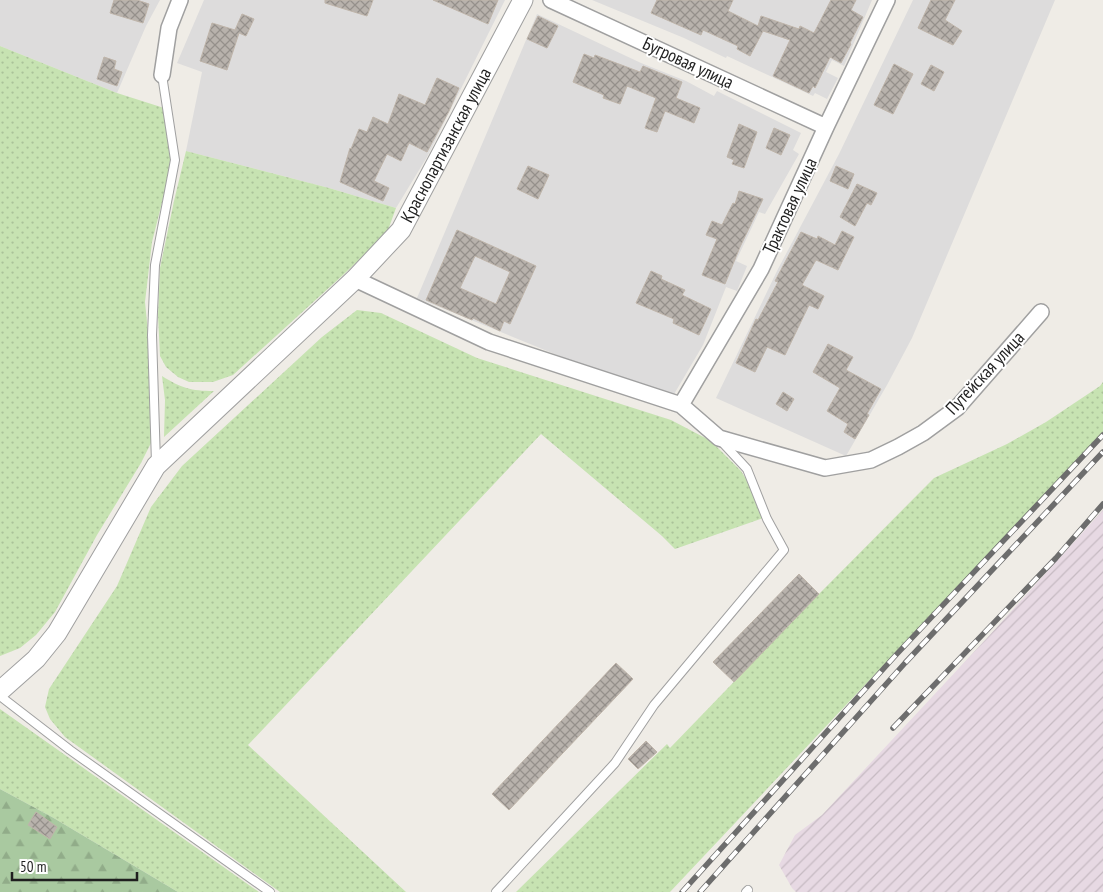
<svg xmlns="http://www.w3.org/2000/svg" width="1103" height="892" font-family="'PT Sans Narrow',sans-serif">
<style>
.residential{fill:#dddcdc}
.industrial{fill:url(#industrial-furrows)}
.grass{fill:url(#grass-dots)}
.forest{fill:url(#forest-firs)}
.building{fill:url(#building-cross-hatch);stroke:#bfb5aa;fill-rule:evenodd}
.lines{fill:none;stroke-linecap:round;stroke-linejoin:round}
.service-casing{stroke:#a0a0a0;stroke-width:10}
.minor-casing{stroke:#a0a0a0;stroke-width:18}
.tertiary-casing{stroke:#a0a0a0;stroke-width:21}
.service{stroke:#fff;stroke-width:8}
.minor{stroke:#fff;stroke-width:15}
.tertiary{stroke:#fff;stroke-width:19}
.rail-casing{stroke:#6d6d6d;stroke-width:5.5}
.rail{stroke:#fff;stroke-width:4;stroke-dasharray:11;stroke-linecap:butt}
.labels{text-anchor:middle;stroke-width:4;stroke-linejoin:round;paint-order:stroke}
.street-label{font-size:18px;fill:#1f1f1f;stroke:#fff}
</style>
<defs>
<pattern id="industrial-furrows" width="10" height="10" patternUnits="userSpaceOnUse" patternTransform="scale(1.25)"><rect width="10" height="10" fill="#e7d9e3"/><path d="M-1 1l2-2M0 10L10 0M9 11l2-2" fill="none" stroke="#c6bac2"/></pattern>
<pattern id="grass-dots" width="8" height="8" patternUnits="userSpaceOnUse" patternTransform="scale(1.25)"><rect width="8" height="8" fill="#c7e3b2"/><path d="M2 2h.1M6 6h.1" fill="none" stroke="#aac299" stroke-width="1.8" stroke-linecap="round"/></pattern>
<pattern id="forest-firs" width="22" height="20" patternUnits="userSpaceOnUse" patternTransform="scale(1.25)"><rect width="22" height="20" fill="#a9c9a0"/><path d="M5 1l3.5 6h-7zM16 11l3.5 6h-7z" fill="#91ac89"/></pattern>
<pattern id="building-cross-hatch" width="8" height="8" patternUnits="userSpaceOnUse" patternTransform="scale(1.25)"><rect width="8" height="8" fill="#b8b2ac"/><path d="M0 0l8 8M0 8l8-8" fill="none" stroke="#95908b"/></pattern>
</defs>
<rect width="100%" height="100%" fill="#efece6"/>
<!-- residential -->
<path class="residential" d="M 0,0 L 160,0 L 146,26 L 117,93 L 0,46 Z
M 204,0 L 505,0 L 427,157 L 396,208 L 329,188 L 186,151 L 202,72 L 177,63 Z
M 592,0 L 872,0 L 844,66 L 832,60 L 826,72 L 838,78 L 827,99 L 815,93 L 813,96 L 727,56 L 726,58 L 684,38 Z
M 913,0 L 1055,0 L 912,338 L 887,385 L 846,456 L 716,398 L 778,269 L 839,154 Z
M 537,14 L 641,63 L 686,81 L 714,96 L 717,91 L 801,133 L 793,150 L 799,154 L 765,214 L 759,212 L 736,261 L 747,266 L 737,291 L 726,287 L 703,345 L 670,401 L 417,298 Z"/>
<!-- industrial -->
<path class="industrial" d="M 1103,510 L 1103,892 L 796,892 L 792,888 L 779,865 L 795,835 L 822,815 L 987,638 Z"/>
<!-- grass -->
<path class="grass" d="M 0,46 L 117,93 L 164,108 L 173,159 L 152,242 L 145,302 L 155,403 L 152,441 L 141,463 L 97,535 L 55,612 L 36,635 L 20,648 L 0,656 Z
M 186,151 L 329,188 L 396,208 L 387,233 L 343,275 L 233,375 L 213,382 L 189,382 L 178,377 L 166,367 L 160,356 L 158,315 L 160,268 L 174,201 Z
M 357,310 L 381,313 L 477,358 L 671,420 L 711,441 L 741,471 L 757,496 L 766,517 L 675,549 L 662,536 L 541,434 L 248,745 L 406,892 L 280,892 L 65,737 L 50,719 L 45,707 L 49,689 L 117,586 L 151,507 L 182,466 L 322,337 Z
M 162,376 C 181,388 191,391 214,391 L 164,437 L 165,400 Z
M 1103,382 L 1103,432 L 670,892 L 516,892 L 667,744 L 670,748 L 819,594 L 934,478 L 1007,444 L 1046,422 L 1100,386 Z
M 0,709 L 259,892 L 178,892 L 52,817 L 0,789 Z"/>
<!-- forest -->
<path class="forest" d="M 0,789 L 52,817 L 178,892 L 0,892 Z"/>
<!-- building -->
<path class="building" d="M 114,0 L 137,0 L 149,4 L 143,23 L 110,13 Z
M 325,0 L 373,0 L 367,16 L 325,3 Z
M 433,0 L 498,0 L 488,24 Z
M 657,0 L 733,0 L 728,11 L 758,26 L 761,16 L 799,29 L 800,26 L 814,33 L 831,0 L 856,0 L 851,10 L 863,17 L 850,43 L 851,44 L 841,63 L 830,57 L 815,88 L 813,86 L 809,93 L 773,76 L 790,40 L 763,31 L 750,56 L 737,49 L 738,46 L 703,30 L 701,35 L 651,13 Z
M 931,0 L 955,0 L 945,20 L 962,31 L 953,45 L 918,28 Z
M 242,14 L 254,19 L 246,36 L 239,33 L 227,70 L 200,61 L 212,23 L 235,30 Z
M 538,16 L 558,26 L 547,48 L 527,39 Z
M 584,54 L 594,58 L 595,55 L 640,72 L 643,66 L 682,82 L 676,98 L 700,108 L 694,123 L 665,111 L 657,132 L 645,128 L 656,98 L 627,86 L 620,104 L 603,98 L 604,95 L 573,82 Z
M 104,57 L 116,61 L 114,69 L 122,72 L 117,86 L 97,79 Z
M 894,64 L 913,74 L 893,114 L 874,105 Z
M 931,65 L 944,72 L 934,91 L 921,84 Z
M 437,78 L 459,88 L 449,111 L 427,152 L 409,143 L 401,161 L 387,154 L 374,181 L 389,188 L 383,201 L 340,182 L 350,148 L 351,149 L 359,129 L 367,132 L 373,117 L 388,124 L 399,94 L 425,105 Z
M 739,124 L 757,132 L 744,168 L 732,164 L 734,160 L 727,157 Z
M 774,128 L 790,135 L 781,155 L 766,148 Z
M 528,166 L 549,175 L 538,199 L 517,189 Z
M 836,166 L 854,174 L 848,189 L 830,181 Z
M 857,184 L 877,193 L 871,205 L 867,203 L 855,226 L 840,217 Z
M 739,191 L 763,199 L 740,247 L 725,284 L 702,275 L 717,239 L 706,235 L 712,221 L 722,225 L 733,203 L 735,204 Z
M 457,230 L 536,266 L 510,324 L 504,321 L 500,331 L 473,318 L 472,320 L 426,300 ZM 475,256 L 510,272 L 496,304 L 460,288 Z
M 842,231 L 854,237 L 838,270 L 816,260 L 802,285 L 824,296 L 818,309 L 809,305 L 785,355 L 767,347 L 755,372 L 736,363 L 756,319 L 758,320 L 778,282 L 775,281 L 801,232 L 817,239 L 818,236 L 835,245 Z
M 651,271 L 662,276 L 661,279 L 685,290 L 682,295 L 711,309 L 699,335 L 673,323 L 674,319 L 636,303 Z
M 828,344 L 853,357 L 846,370 L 881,389 L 867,414 L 869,415 L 855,439 L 844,432 L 848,424 L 827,411 L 840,388 L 813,372 Z
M 783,392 L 794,399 L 787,411 L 776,404 Z
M 799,574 L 819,594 L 734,682 L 713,662 Z
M 616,663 L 633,679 L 509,810 L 492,794 Z
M 646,741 L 657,752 L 638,769 L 628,759 Z
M 36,812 L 57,827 L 50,839 L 28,825 Z"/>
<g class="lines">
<!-- service casing -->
<g class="service-casing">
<path id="service" d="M 156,463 L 152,335 L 155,265 L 175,160 L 162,75
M 0,696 L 70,750 L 270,892
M 496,892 L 615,763 L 654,705 L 784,550 L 767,519 L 747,469 L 722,442
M 746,892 L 748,890"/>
</g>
<!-- minor casing -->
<g class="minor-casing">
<path id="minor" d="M 551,0 L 826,127
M 162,75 L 169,28 L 180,0
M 355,279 L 489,342 L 681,405 L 719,438 L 825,468 L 871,460 L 898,447 L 923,433 L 957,408 L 1041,312
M 681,405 L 761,269 L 826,127 L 887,0"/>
</g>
<!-- tertiary casing -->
<g class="tertiary-casing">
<g id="tertiary">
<path id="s1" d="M 0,691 L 36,659 L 57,633 L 156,466 L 355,279 L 401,230 L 523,0"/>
</g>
</g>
<!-- service -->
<use href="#service" class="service"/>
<!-- minor -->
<use href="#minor" class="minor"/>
<!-- tertiary -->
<use href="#tertiary" class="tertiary"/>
<!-- rail casing -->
<g class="rail-casing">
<path id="rail" d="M 893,728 L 1056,558 L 1103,504
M 682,892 L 895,656 L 1103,435
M 700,892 L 905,663 L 1103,452"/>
</g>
<!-- rail -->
<use href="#rail" class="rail"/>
</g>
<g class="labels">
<!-- street labels -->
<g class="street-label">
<text transform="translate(688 63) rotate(25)" y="6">Бугровая улица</text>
<text dy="6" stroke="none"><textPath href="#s1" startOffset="712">Краснопартизанская улица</textPath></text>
<text transform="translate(790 206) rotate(-65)" y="6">Трактовая улица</text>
<text transform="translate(985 373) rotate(-47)" y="6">Путейская улица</text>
</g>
</g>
<!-- scale -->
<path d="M12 872v8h125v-8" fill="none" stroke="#1f1f1f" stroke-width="2.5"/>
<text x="20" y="872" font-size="15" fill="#1f1f1f" stroke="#ffffff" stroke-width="4" paint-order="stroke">50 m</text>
</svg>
